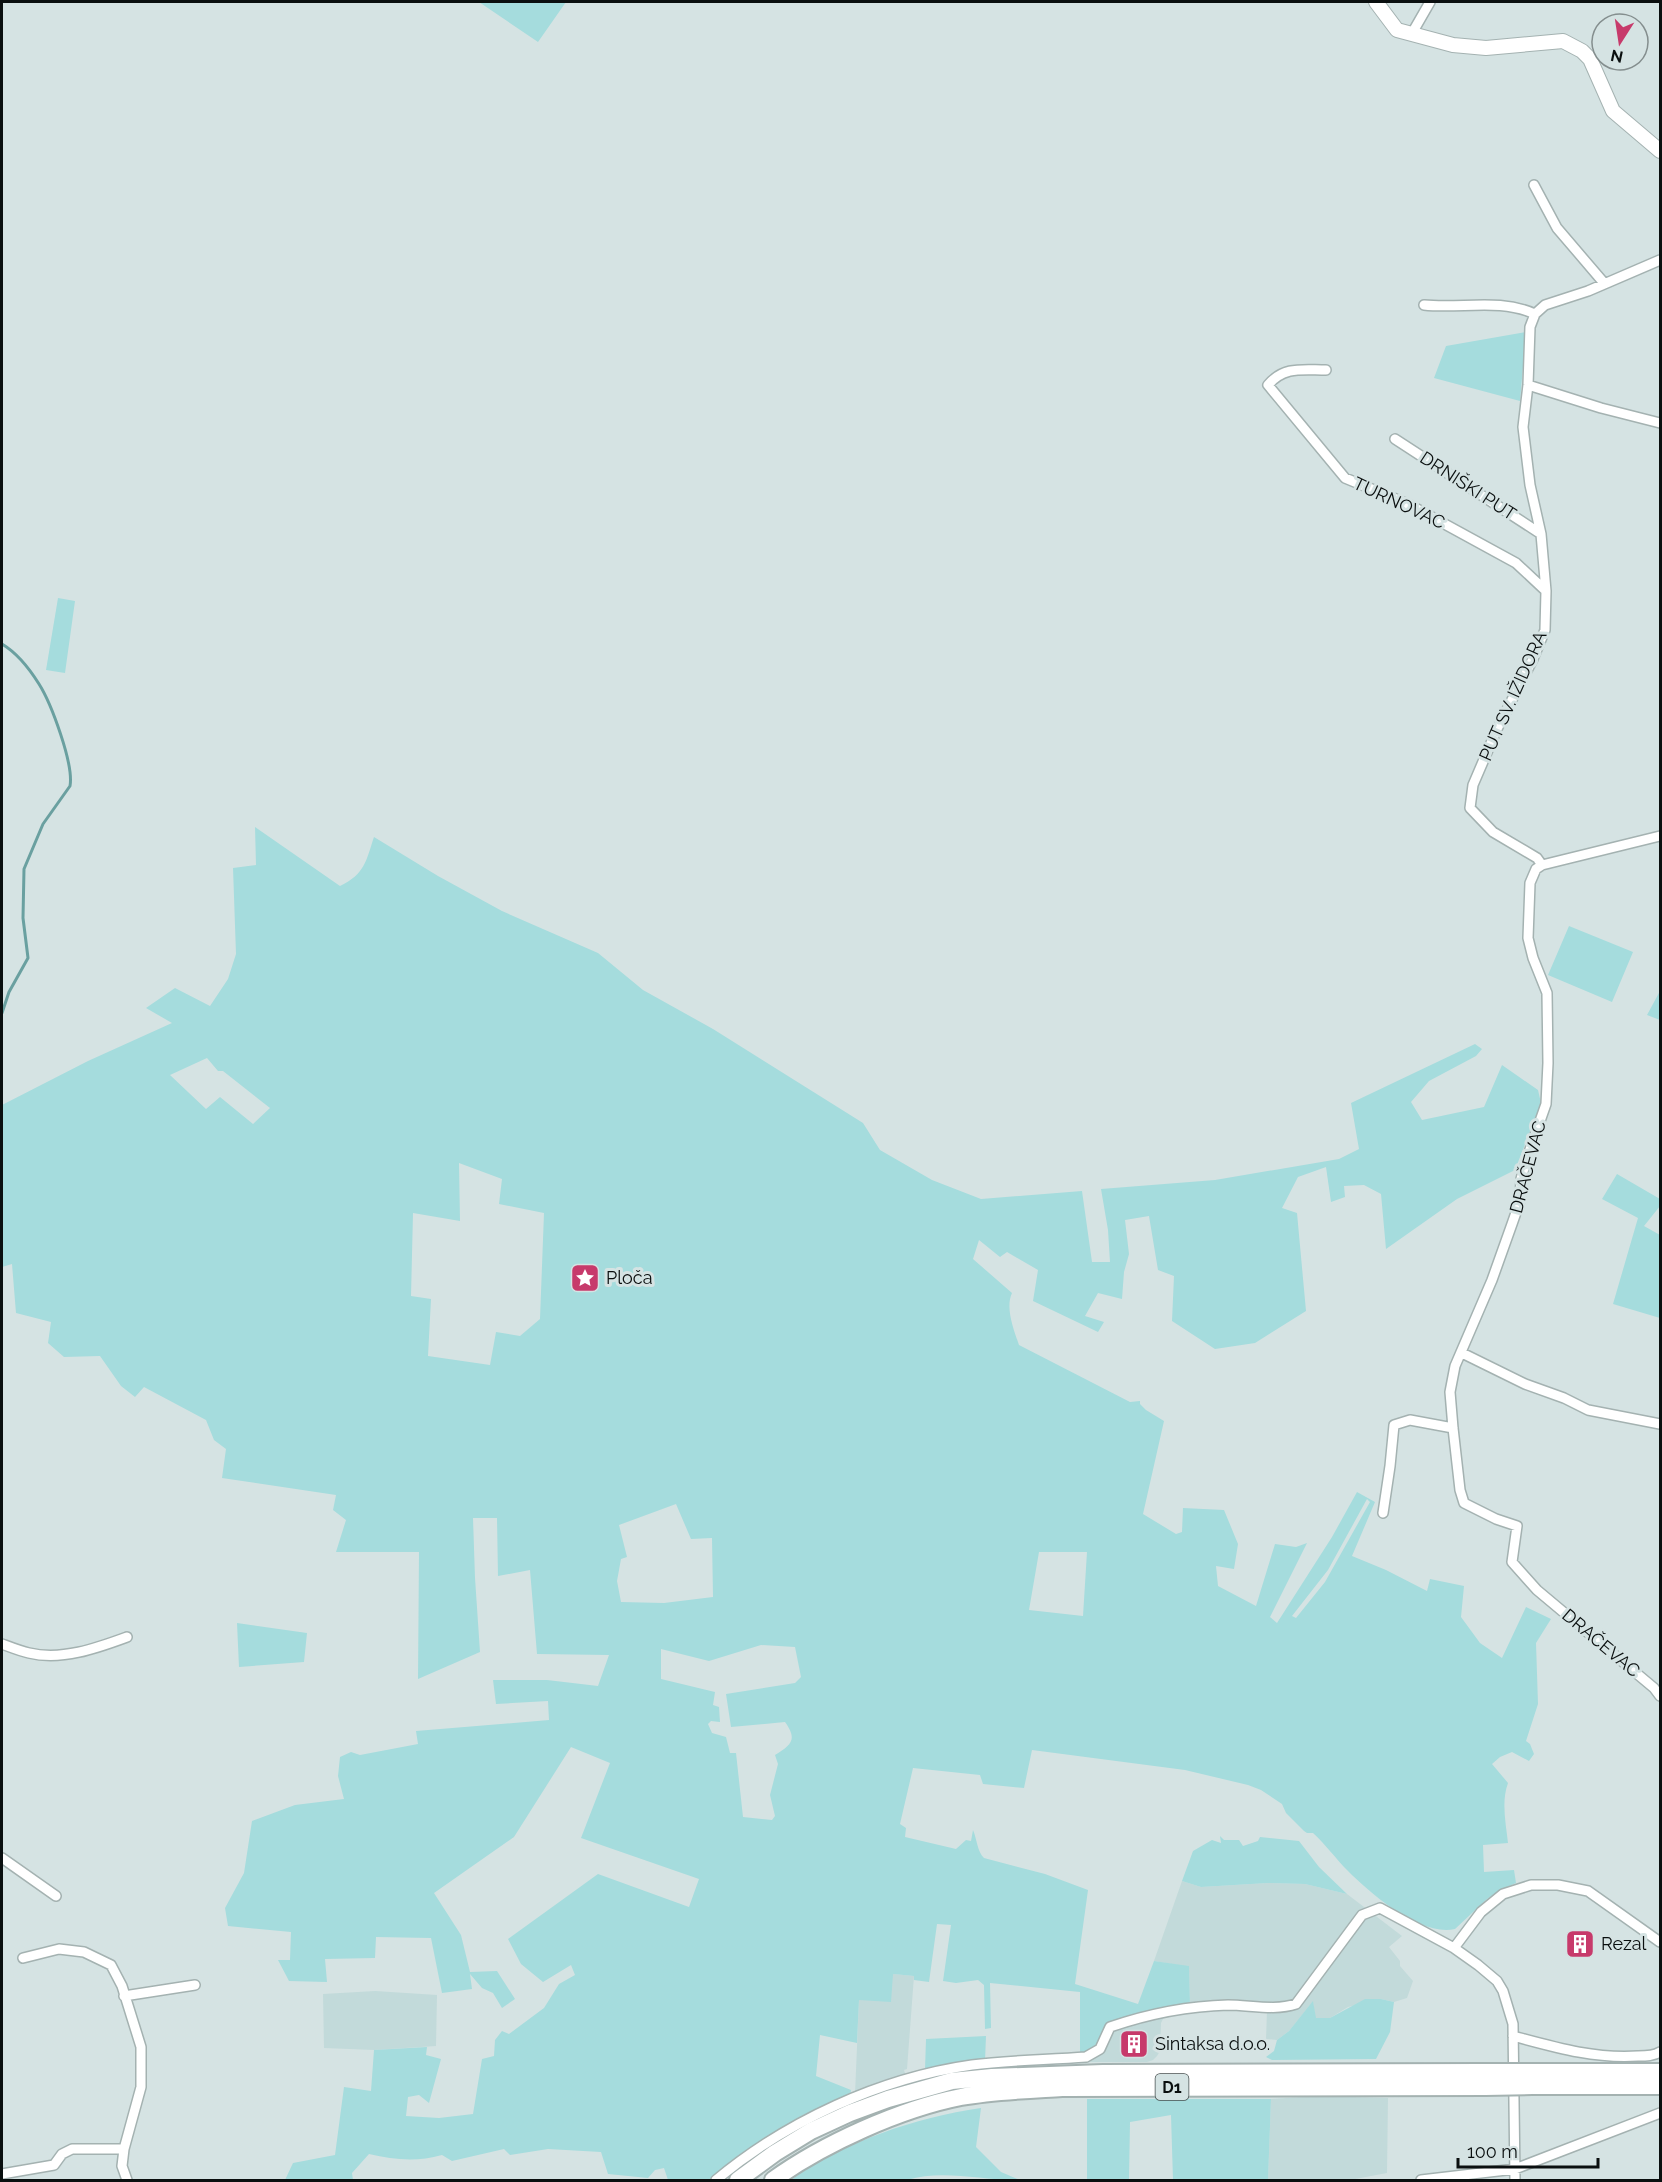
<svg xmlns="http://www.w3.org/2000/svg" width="1662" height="2182" font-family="Raleway,sans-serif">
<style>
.built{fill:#c2dada}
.green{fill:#a5dcdd;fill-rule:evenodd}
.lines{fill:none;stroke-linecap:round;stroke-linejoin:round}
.stream{stroke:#6aa0a0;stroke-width:3}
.street-casing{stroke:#a4b2b1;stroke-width:12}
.secondary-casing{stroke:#a4b2b1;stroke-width:16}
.highway-casing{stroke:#a4b2b1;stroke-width:20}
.street{stroke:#fff;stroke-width:9}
.secondary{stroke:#fff;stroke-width:14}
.highway{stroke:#fff;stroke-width:16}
.highway-bridge-casing{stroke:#a4b2b1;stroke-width:20;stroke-linecap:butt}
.highway-bridge{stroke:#fff;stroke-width:16}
.labels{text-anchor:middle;stroke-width:6;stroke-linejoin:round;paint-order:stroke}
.shield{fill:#d5e3e3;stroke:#474f4f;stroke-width:1.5}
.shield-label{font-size:16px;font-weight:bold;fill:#0a0f0f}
.street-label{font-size:18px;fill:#0a0f0f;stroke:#d5e3e3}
.poi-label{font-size:18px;fill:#0a0f0f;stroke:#d5e3e3;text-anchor:start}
</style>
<rect width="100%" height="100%" fill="#d5e3e3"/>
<!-- built -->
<path class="built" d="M 1182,1881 L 1201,1887 L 1268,1883 L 1305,1884 L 1347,1894 L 1402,1936 L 1389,1947 L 1400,1961 L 1400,1966 L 1413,1981 L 1407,1998 L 1394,2002 L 1381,1999 L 1348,2007 L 1330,2018 L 1315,2018 L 1313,2002 L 1289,2031 L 1277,2040 L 1266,2039 L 1267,2011 L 1249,2008 L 1190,2011 L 1189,1967 L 1154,1961 Z
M 893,1974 L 914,1976 L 907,2069 L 904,2070 L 906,2076 L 855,2094 L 859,2000 Z
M 375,1991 L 437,1995 L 436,2046 L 374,2050 L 324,2048 L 323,1994 Z
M 1164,2017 L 1161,2023 L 1160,2051 L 1157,2056 L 1153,2060 L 1147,2062 L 1090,2062 L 1105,2049 L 1114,2030 Z
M 1318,2096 L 1388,2098 L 1387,2173 L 1350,2180 L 1268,2180 L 1271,2099 Z"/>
<!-- green -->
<path class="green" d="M 479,2 L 566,2 L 538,42 Z
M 1526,332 L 1520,401 L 1434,378 L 1446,346 Z
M 58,598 L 75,601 L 65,673 L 46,670 Z
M 255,827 L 340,886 C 365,874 366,861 374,837 L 438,876 L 502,911 L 598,953 L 643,990 L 713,1029 L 863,1123 L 880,1150 L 932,1180 L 981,1199 L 1082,1191 L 1092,1262 L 1110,1262 L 1108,1230 L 1101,1189 L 1215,1180 L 1339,1159 L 1359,1149 L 1351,1103 L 1475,1044 L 1482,1049 L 1476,1056 L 1429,1081 L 1411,1102 L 1422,1120 L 1484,1107 L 1502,1065 L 1538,1090 L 1541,1103 L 1515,1170 L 1457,1199 L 1386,1249 L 1381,1194 L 1364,1185 L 1344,1186 L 1345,1197 L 1331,1202 L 1326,1167 L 1298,1177 L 1282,1208 L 1297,1213 L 1306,1311 L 1255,1343 L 1215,1349 L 1172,1321 L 1174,1276 L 1158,1270 L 1149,1216 L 1125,1220 L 1129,1254 L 1124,1272 L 1122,1299 L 1098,1293 L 1085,1316 L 1104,1322 L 1098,1332 L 1033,1301 L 1038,1270 L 1007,1252 L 1000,1257 L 979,1240 L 973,1259 L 1012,1293 C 1005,1308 1014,1330 1019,1345 L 1130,1402 L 1140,1401 L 1140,1404 L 1146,1410 L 1164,1421 L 1143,1514 L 1176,1534 L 1182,1532 L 1183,1508 L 1224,1510 L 1238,1544 L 1234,1569 L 1216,1566 L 1218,1586 L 1256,1606 L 1275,1544 L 1296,1547 L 1307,1543 L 1270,1617 L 1277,1623 L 1332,1537 L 1357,1492 L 1375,1502 L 1352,1556 L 1386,1570 L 1427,1591 L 1430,1579 L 1464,1586 L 1461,1617 L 1480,1643 L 1502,1658 L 1526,1607 L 1551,1619 L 1536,1643 L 1538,1704 L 1526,1741 L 1530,1744 L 1534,1754 L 1529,1761 L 1512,1752 L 1500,1757 L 1492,1764 L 1508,1783 C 1501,1802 1506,1824 1508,1843 L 1483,1845 L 1484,1872 L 1514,1870 L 1516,1883 L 1500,1890 L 1487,1899 L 1455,1929 C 1421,1937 1371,1894 1348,1871 C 1336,1859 1326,1845 1313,1833 L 1307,1833 L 1304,1831 L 1286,1813 L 1282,1804 L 1261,1790 L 1248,1785 L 1185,1770 L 1032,1750 L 1024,1788 L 983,1784 L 980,1775 L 913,1768 L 900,1824 L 906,1828 L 905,1837 L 956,1849 L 966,1840 L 971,1841 L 973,1830 C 977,1839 977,1851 984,1858 L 1045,1874 L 1088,1890 L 1075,1984 L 1138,2004 L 1154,1961 L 1189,1966 L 1190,2005 C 1173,2007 1119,2014 1108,2025 C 1094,2040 1104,2044 1080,2055 L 1080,1992 L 990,1983 L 991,2028 L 985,2029 L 984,1985 L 978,1980 L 956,1983 L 943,1981 L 951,1925 L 937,1924 L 929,1982 L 914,1980 L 914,1976 L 893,1974 L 891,2002 L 859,2000 L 857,2043 L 820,2035 L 816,2076 L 851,2090 L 850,2095 L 803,2115 L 745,2152 L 709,2180 L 668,2180 L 664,2168 L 655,2170 L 648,2178 L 608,2174 L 601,2152 L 548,2149 L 510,2155 L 504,2149 L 452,2161 L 442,2155 C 417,2162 395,2160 369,2154 L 352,2173 L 353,2180 L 285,2180 L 293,2163 L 335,2155 L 344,2087 L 371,2091 L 374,2050 L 427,2047 L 426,2055 L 441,2059 L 429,2103 L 419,2095 L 408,2097 L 406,2116 L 439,2118 L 473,2114 L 482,2059 L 494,2056 L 495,2040 L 502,2031 L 509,2034 L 544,2008 L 559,1984 L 575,1975 L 571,1965 L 543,1982 L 521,1964 L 508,1939 L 598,1874 L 689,1907 L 699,1879 L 581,1838 L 610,1763 L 571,1747 L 514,1837 L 434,1893 L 461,1935 L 470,1972 L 497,1971 L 515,1999 L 502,2008 L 493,1993 L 482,1988 L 470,1974 L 472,1989 L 442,1993 L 431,1938 L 376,1937 L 375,1958 L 325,1959 L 327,1982 L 289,1981 L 278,1960 L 290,1960 L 291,1932 L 228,1926 L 225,1908 L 244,1873 L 252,1821 L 295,1805 L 344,1799 L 338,1776 L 340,1757 L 351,1752 L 360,1755 L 418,1744 L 416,1731 L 549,1720 L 548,1701 L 496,1704 L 493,1680 L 547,1680 L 598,1686 L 609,1655 L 537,1654 L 530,1570 L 498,1576 L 497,1518 L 473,1518 L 475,1578 L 480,1652 L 418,1679 L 419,1552 L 336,1552 L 346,1520 L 333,1510 L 336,1495 L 222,1478 L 226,1449 L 214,1440 L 206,1420 L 144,1387 L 135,1397 L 121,1386 L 100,1356 L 64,1357 L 48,1343 L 51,1322 L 16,1313 L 12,1264 L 2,1267 L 2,1105 L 88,1061 L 172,1023 L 146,1008 L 175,988 L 210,1006 L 228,979 L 236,954 L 233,868 L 256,865 ZM 207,1058 L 218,1071 L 223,1071 L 270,1108 L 253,1124 L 220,1097 L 206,1109 L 170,1075 ZM 459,1163 L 502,1179 L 499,1204 L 544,1213 L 540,1319 L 520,1336 L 496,1332 L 490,1365 L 428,1356 L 431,1299 L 411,1296 L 413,1213 L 460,1221 ZM 1367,1499 L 1370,1502 L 1325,1582 L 1296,1618 L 1292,1616 L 1328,1570 ZM 676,1504 L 691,1539 L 712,1538 L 713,1597 L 664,1603 L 621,1602 L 617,1581 L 621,1559 L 627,1557 L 619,1525 ZM 1039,1552 L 1087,1552 L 1083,1616 L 1029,1610 ZM 761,1645 L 795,1647 L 801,1677 L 795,1683 L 726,1694 L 731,1727 L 785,1722 C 798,1740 791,1745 775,1755 L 778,1764 L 770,1795 L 775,1816 L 772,1820 L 743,1817 L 736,1753 L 730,1753 L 726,1737 L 712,1733 L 708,1724 L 711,1721 L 720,1722 L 719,1707 L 713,1705 L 715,1692 L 661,1679 L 661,1649 L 709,1661 Z
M 1569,926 L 1633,952 L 1612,1002 L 1548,975 Z
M 1660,991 L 1660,1020 L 1647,1015 Z
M 1617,1174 L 1660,1199 L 1660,1206 L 1644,1226 L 1660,1235 L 1660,1318 L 1613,1304 L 1638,1218 L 1602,1199 Z
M 237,1623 L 307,1633 L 304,1662 L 239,1667 Z
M 1220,1836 L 1224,1840 L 1239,1840 L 1243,1846 L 1258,1841 L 1260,1837 L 1299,1841 L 1319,1867 L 1347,1894 L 1305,1884 L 1268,1883 L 1201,1887 L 1182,1881 L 1193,1851 L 1212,1840 L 1221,1843 Z
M 1365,1999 L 1381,1999 L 1394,2002 L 1390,2032 L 1376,2059 L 1272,2060 L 1266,2057 L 1274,2051 L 1277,2040 L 1289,2031 L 1313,2001 L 1316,2018 L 1330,2018 Z
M 986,2036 L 985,2061 L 925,2070 L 926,2039 Z
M 1087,2099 L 1271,2099 L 1268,2180 L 1173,2180 L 1171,2115 L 1130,2122 L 1129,2180 L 1087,2180 Z
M 981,2108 L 976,2147 L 1001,2172 L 1020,2180 C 982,2181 944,2169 907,2180 L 791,2180 C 846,2141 914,2118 981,2108 Z"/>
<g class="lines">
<!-- stream -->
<path class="stream" d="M 2,644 C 17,653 29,668 39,684 C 51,703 74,764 70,786 L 43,824 L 24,869 L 23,918 L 28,958 L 9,992 L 2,1013"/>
<!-- street casing -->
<g class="street-casing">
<path id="street" d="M 1411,35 L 1430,2
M 1534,185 L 1557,228 L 1604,283
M 1424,305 C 1461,309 1500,298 1535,314
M 1326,370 C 1302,370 1284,366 1268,385 L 1345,478 L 1408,504 L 1516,563 L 1546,591
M 1528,385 L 1601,408 L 1660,423
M 1395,439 L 1541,534
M 1660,836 L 1542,865 L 1536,869 L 1530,883 L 1528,938 L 1533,958 L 1547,993 L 1548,1063 L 1546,1104 L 1526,1161 L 1521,1179 L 1520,1201 L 1512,1224 L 1492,1280 L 1455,1366 L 1450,1392 L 1453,1428 L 1460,1490 L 1464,1503 L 1496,1519 L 1517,1526 L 1512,1562 L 1537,1590 L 1654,1688 L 1660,1696
M 1542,865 L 1537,858 L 1493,832 L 1470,808 L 1473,785 L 1497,729 L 1533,659 L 1545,630 L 1546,591 L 1541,534 L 1530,485 L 1523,427 L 1528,385 L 1530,327 L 1535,314 L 1545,305 L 1588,291 L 1660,260
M 1462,1353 L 1525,1384 L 1564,1398 L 1588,1410 L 1660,1424
M 1383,1513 L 1390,1466 L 1394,1425 L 1410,1420 L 1453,1428
M 2,1644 C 10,1647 20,1651 29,1653 C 62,1661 97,1648 127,1637
M 2,1858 L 56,1896
M 1454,1948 L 1481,1912 L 1503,1894 L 1531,1885 L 1558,1885 L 1588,1891 L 1660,1942
M 23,1958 L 59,1949 L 84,1952 L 111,1965 L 122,1986 L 141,2047 L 141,2087 L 124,2149 L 122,2166 L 127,2180
M 124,1996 L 195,1985
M 1513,2036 C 1554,2047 1594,2059 1638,2056 C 1646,2056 1654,2056 1660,2052
M 2,2174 L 54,2165 L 62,2154 L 72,2149 L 124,2149
M 716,2180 C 787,2121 880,2078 972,2065 C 1009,2060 1048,2060 1086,2057 L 1100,2049 L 1110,2027 C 1148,2014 1188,2006 1228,2005 C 1250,2005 1275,2011 1296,2004 L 1362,1915 L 1380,1908 L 1454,1948 L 1478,1965 L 1497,1981 L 1503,1991 L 1513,2024 L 1515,2180
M 1421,2180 L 1515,2169 L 1660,2113"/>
</g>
<!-- secondary casing -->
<g class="secondary-casing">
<path id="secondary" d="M 1376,2 L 1397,30 L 1453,45 L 1486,48 L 1563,41 L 1582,51 L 1590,59 L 1613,111 L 1660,151"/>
</g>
<!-- highway casing -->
<g class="highway-casing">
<path id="highway" d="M 1534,2072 L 1660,2072
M 1532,2086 L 1660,2086
M 738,2180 L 775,2153 L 811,2131 L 850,2113 L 888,2099 L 952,2081 L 992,2077 L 1103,2073 L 1484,2072
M 773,2180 C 823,2144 900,2109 961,2097 C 994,2091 1028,2090 1062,2088 L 1485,2087"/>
</g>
<!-- street -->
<use href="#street" class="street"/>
<!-- secondary -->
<use href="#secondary" class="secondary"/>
<!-- highway -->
<use href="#highway" class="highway"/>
<!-- highway-bridge casing -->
<g class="highway-bridge-casing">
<path id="highway-bridge" d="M 1484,2072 L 1534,2072
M 1485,2087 L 1532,2086"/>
</g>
<!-- highway-bridge -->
<use href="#highway-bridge" class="highway-bridge"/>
</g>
<!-- icons -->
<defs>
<g id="sight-square" transform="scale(1.5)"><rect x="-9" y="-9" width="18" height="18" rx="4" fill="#c73a6b" stroke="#d5e3e3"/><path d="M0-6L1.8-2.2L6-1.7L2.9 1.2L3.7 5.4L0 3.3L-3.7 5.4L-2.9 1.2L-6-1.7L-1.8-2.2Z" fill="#fff"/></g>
<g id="building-square" transform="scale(1.5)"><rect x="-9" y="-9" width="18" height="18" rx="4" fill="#c73a6b" stroke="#d5e3e3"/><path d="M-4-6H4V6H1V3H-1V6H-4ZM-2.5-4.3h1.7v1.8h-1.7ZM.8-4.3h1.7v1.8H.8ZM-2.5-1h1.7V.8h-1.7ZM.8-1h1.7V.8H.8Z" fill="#fff"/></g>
</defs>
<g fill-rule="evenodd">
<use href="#sight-square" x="585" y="1278"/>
<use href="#building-square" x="1580" y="1944"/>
<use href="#building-square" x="1134" y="2044"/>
</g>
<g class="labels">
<!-- shield labels -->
<rect class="shield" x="1155.5" y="2074" width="33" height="26" rx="4.5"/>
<g class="shield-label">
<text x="1172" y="2093">D1</text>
</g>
<!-- street labels -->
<g class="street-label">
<text transform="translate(1468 486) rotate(33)" y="6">DRNIŠKI PUT</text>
<text transform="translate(1399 503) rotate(25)" y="6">TURNOVAC</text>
<text transform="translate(1513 696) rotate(-66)" y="6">PUT SV. IŽIDORA</text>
<text transform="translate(1528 1167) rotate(-75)" y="6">DRAČEVAC</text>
<text transform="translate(1601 1643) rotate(40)" y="6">DRAČEVAC</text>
</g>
<!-- poi labels -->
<g class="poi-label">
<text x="606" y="1284">Ploča</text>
<text x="1601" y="1950">Rezal</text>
<text x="1155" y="2050">Sintaksa d.o.o.</text>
</g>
</g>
<!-- border -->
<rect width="1662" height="2182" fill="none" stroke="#0a0f0f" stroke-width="6"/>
<!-- north arrow -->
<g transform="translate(1620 42) rotate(192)"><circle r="28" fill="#d5e3e3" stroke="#848e8e" stroke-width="1.5"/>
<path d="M0-4.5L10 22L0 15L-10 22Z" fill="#c73a6b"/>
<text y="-9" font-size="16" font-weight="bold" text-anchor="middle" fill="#0a0f0f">N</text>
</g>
<!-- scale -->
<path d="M1458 2158v9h140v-9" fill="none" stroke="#0a0f0f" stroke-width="3"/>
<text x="1467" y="2158" font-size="18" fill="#0a0f0f" stroke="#d5e3e3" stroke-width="4.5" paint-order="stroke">100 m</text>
</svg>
